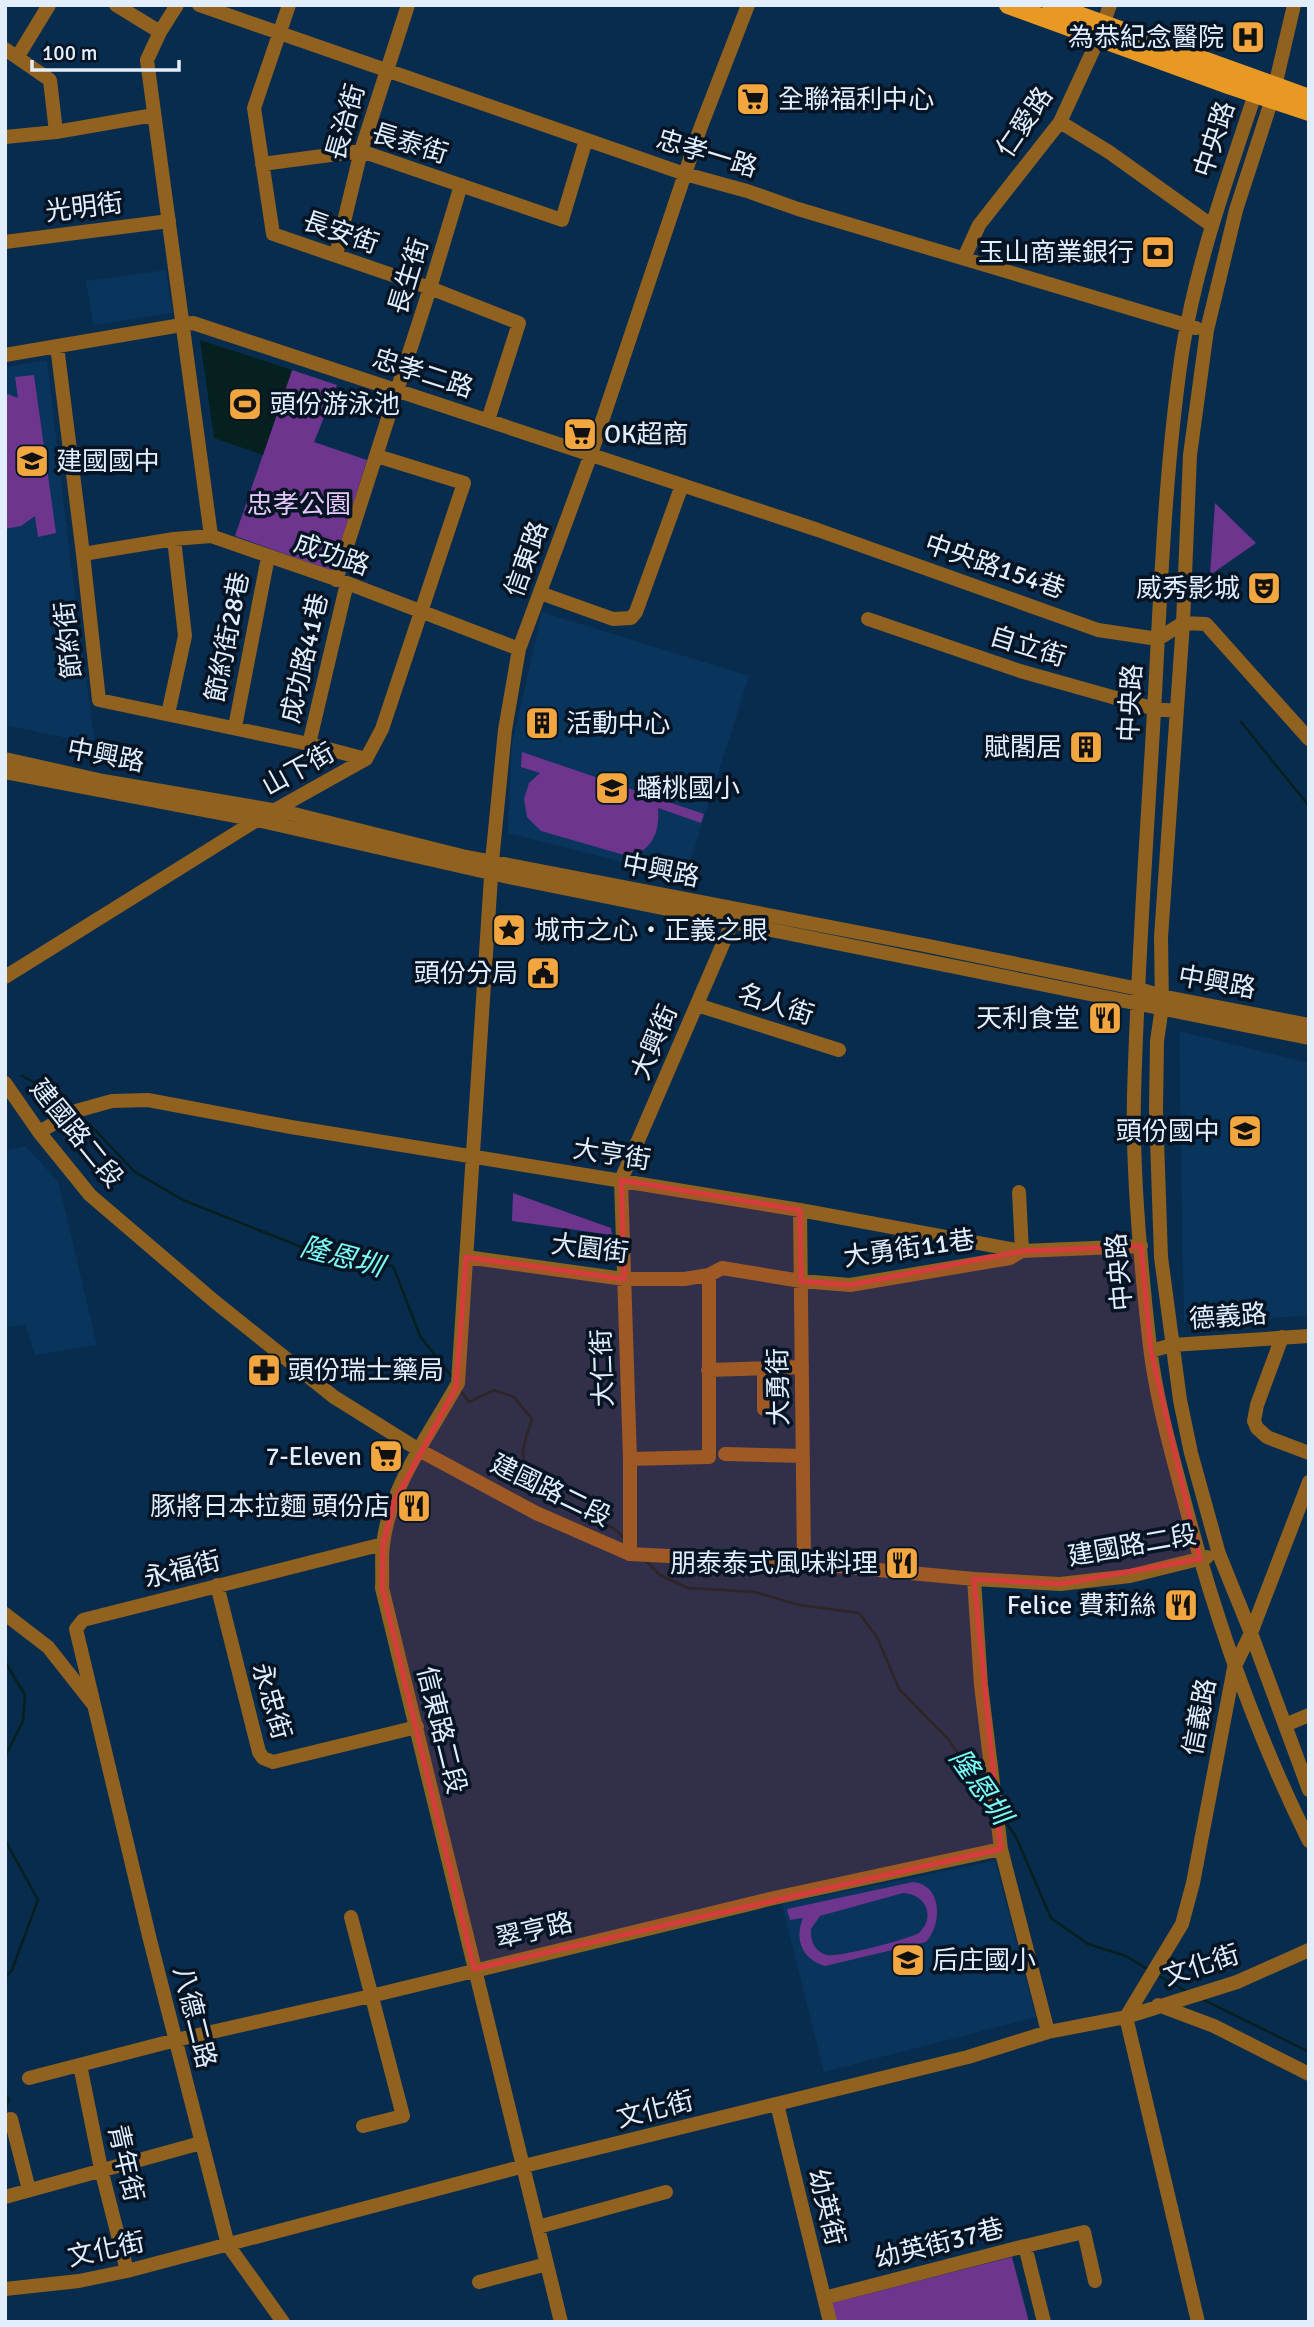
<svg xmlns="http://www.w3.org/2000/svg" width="1314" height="2327" font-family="Signika,'Noto Sans TC',sans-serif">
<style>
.built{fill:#09345c}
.green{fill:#6e358f;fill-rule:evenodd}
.water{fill:#06201f}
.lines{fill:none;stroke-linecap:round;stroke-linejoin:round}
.stream{stroke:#06201f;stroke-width:2.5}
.minor{stroke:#90611f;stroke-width:14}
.major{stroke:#e79924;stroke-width:18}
.marked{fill:#d73c3d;fill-opacity:0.2;stroke:#d73c3d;stroke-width:5;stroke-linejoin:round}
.labels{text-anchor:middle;stroke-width:7;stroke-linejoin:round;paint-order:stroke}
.poi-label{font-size:26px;fill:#e2eefb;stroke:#061423;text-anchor:end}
.street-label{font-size:26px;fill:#e2eefb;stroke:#061423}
.park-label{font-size:26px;fill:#e5c7fa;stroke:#061423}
.water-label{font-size:28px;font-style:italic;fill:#7afbf4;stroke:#061423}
</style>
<rect width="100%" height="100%" fill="#082c4e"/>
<!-- built -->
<path class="built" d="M 166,270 L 172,313 L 93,325 L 86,281 Z
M 47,360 L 70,556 L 95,744 L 5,725 L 5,367 Z
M 542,612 L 749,676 L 685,878 L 508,833 L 512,743 Z
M 1179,1031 L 1309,1063 L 1309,1316 L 1184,1322 Z
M 25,1146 L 58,1181 L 97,1345 L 35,1355 L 25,1325 L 5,1327 L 5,1151 Z
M 995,1861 L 1036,2017 L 824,2072 L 782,1904 Z"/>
<!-- green -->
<path class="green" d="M 292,370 L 337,385 L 314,442 L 367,460 L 332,571 L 235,536 Z
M 34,375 L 56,533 L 38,537 L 35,516 L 21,526 L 5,529 L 5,393 L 18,398 L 15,377 Z
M 1215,503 L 1256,543 L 1210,575 Z
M 522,752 L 704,814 L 701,823 L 658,808 C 660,831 653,848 631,857 L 541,831 L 527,817 L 524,799 L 529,783 L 540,773 L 521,767 Z
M 513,1193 L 611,1228 L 612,1235 L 512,1221 Z
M 913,1882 C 943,1885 942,1924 926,1942 L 825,1966 C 802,1959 794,1939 803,1918 L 790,1920 L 787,1909 ZM 903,1893 C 926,1894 936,1917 919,1933 C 909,1939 837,1958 827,1955 C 815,1952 810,1941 811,1929 L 820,1916 Z
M 1012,2257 L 1029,2322 L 836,2322 L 832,2303 Z"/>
<!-- water -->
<path class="water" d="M 200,340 L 292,370 L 263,455 L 214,438 Z"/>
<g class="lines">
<!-- stream -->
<path class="stream" d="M 1241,722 L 1309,806
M 22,1076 L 36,1083 L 68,1108
M 78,1116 L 94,1129 L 135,1172 L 183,1200 L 329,1258 L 393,1266 L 420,1336 L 452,1377
M 459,1388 L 469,1402 L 494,1390 L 514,1397 L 532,1419 C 529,1430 522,1445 523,1456 C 526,1480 569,1511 590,1520 C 608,1527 607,1521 623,1537
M 646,1561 L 660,1575 L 688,1588 L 755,1592 L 799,1605 L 859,1613 L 877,1637 L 899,1689 L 949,1740 L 990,1801
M 5,1662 L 25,1695 L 23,1721 L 5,1757
M 1004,1820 L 1016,1837 L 1051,1918 L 1088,1944 L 1126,1956 L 1149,1970
M 5,1840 L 38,1900 L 12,1970 L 5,1978
M 1157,1975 L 1188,1992
M 1204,2000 L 1309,2052
M 5,2094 L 9,2099 L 5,2110"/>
<!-- minor -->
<path class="minor" d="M 116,5 L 160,32
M 177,5 L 160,32 L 147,60 L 211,536
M 199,5 L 685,174 L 747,191 L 798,209 L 1196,328
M 289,5 L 254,108 L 273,234 L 430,288 L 519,323 L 488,420
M 1294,5 L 1272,99 L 1236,210 L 1207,330 L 1190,455 L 1183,623 L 1161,937 L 1162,1007 L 1157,1041 L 1156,1110 L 1161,1257 L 1180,1400 L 1191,1453 L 1219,1554 L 1251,1633 L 1309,1790
M 5,49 L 50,80 L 56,132
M 18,56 L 49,5
M 1264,90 L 1255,94 C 1227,179 1196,264 1182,353 C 1163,483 1160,615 1152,746 C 1145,863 1137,979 1134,1096 C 1132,1176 1141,1268 1150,1347 C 1156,1397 1170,1447 1183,1496 C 1214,1615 1254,1731 1309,1841
M 1060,122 L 1109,152 L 1211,225
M 5,137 L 56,132 L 154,115
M 262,164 L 361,151 L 562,220 L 586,140
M 5,242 L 169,221
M 336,255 L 361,151 L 408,5
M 964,258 L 979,225 L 1060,122 L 1096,44 L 1110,5
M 57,346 L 83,554 L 99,700 L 309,744 L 366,759
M 5,355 L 193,323 L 818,530 L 1098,630 L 1158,639 L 1183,623 L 1206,624 L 1309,739
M 83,554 L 174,539 L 211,536 L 347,583 L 519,649
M 336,580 L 430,288 L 461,185
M 540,593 L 613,619 L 631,618 L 636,612 L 682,485
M 868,619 L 1020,671 L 1155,709 L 1176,711
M 168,714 L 185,636 L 174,539
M 235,727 L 268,557
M 309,744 L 347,583
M 5,759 L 103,781 L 290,813 L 462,856 L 924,945 L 1139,989 L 1161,996 L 1309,1025
M 5,772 L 257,820 L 513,878 L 1309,1038
M 5,977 L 257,820 L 366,759 L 382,729 L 464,483 L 377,456
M 697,1005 L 839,1050
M 5,1083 L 39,1132 L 90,1195 L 214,1301 L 334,1397 L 419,1450 L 536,1513 L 630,1554 L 804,1563 L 974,1579 L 1060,1584 L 1130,1576 L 1207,1557
M 39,1132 L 76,1111 L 112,1101 L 148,1100 L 291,1127 L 800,1210 L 1022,1251 L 1141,1246
M 800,1210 L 804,1563
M 466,1257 L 624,1279 L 684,1279 L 709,1275 L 722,1268 L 801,1281 L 850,1285 L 1010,1258 L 1022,1251 L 1019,1192
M 1282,1337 L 1257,1405 L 1254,1421 L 1257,1428 L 1267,1437 L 1309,1453
M 1151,1351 L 1172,1345 L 1309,1336
M 764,1368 L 764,1409
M 708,1370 L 802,1367
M 725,1454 L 803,1456
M 630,1459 L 709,1457 L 709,1275
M 630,1554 L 630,1459 L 621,1180 L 732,923
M 974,1579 L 981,1685 L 1001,1849 L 1048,2032
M 217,1585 L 259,1752 L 263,1758 L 273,1762 L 417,1727
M 5,1614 L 48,1647 L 93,1704
M 1285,1725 L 1309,1715
M 351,1917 L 403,2116 L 363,2126
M 1158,2005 L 1214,2026 L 1309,2074
M 80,2065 L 101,2169 L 127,2271
M 29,2078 L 176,2040 L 371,1996 L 774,1898 L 1001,1849
M 777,2104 L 830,2322
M 5,2121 L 11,2119 L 29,2190
M 5,2197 L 201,2143
M 538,2227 L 666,2192
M 479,2282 L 547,2264
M 5,2289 L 79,2281 L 127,2271 L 524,2166 L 968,2057 L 1048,2032 L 1126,2017 L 1237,1982 L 1309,1950
M 824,2298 L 1025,2246
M 283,2322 L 228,2245 L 150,1940 L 76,1629 L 83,1620 L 383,1544
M 561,2322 L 382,1588 C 383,1574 381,1559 383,1545 C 390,1485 430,1434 458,1383 L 492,861 L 505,730 L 519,649 L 591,454 L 700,129 L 748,5
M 1044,2322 L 1025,2246 L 1084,2232 L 1095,2281
M 1198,2322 L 1126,2017 L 1182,1924 L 1193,1883 L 1234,1668 L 1251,1633 L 1309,1482"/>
<!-- major -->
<path class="major" d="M 1008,5 L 1231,86 L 1309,112
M 1051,5 L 1309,98"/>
</g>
<!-- marked area -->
<path class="marked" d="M 621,1180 L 800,1210 L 801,1281 L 850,1285 L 1022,1251 L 1141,1246 L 1151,1351 L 1200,1559 L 1060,1584 L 974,1579 L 1001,1849 L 474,1969 L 382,1588 L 383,1544 L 394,1502 L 456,1387 L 466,1257 L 624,1279 Z"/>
<!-- icons -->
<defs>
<g id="hospital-square" transform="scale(1.75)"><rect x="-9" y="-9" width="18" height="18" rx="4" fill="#f1a63f" stroke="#061423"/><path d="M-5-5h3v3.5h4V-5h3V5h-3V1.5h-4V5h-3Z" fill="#111"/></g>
<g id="supermarket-square" transform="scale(1.75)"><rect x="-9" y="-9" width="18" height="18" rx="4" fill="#f1a63f" stroke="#061423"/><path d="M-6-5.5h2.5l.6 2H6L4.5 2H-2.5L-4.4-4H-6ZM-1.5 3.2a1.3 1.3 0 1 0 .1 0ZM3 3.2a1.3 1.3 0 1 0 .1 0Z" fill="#111"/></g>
<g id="bank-square" transform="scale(1.75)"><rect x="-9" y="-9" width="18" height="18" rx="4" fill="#f1a63f" stroke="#061423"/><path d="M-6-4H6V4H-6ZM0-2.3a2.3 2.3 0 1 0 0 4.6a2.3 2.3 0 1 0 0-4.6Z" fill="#111"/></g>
<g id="stadium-square" transform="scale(1.75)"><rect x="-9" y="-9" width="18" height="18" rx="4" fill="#f1a63f" stroke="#061423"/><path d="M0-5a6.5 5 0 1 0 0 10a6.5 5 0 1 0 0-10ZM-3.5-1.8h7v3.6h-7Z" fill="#111"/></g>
<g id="school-square" transform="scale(1.75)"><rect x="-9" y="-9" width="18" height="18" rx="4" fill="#f1a63f" stroke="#061423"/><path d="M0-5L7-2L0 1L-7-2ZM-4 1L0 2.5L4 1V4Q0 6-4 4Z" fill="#111"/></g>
<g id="theatre-square" transform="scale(1.75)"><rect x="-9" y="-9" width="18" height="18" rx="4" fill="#f1a63f" stroke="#061423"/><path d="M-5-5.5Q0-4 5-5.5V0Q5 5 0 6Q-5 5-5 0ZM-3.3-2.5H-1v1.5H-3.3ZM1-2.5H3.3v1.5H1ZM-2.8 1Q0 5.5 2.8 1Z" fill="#111"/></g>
<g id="building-square" transform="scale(1.75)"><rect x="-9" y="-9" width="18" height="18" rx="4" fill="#f1a63f" stroke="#061423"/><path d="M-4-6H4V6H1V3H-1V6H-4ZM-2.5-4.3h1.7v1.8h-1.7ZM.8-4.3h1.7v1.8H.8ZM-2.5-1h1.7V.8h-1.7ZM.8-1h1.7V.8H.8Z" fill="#111"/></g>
<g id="sight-square" transform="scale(1.75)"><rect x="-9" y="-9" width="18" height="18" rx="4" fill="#f1a63f" stroke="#061423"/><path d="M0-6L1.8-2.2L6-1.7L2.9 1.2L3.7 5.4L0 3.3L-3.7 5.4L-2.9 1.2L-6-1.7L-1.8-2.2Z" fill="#111"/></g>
<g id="civic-square" transform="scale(1.75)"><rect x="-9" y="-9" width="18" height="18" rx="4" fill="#f1a63f" stroke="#061423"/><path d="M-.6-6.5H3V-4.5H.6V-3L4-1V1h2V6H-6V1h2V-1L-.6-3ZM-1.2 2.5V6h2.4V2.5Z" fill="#111"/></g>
<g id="restaurant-square" transform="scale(1.75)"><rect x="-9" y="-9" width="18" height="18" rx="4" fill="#f1a63f" stroke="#061423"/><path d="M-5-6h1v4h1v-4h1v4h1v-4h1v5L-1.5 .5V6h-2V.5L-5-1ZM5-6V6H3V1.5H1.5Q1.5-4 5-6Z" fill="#111"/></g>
<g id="pharmacy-square" transform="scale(1.75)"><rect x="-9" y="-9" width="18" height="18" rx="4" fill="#f1a63f" stroke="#061423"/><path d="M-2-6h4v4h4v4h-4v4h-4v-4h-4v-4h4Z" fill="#111"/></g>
</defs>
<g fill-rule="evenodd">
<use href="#hospital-square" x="1248" y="37"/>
<use href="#supermarket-square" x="753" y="99"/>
<use href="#bank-square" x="1158" y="252"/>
<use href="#stadium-square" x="245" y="404"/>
<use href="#supermarket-square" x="580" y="434"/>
<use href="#school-square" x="32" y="461"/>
<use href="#theatre-square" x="1264" y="588"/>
<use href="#building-square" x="542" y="723"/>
<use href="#building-square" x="1086" y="747"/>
<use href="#school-square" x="612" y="788"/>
<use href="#sight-square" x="509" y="930"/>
<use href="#civic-square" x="543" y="973"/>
<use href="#restaurant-square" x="1105" y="1018"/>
<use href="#school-square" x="1245" y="1131"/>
<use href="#pharmacy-square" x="264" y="1370"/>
<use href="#supermarket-square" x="386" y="1456"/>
<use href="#restaurant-square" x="414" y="1506"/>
<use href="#restaurant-square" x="902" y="1563"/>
<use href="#restaurant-square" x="1181" y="1605"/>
<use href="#school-square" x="908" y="1960"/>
</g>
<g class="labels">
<!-- poi labels -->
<g class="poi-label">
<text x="1224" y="46">為恭紀念醫院</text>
<text x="778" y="108" text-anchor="start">全聯福利中心</text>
<text x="1134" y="261">玉山商業銀行</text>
<text x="270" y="413" text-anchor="start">頭份游泳池</text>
<text x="604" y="443" text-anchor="start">OK超商</text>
<text x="56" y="470" text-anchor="start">建國國中</text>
<text x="1240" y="597">威秀影城</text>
<text x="566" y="732" text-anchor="start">活動中心</text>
<text x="1062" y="756">賦閣居</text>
<text x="636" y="797" text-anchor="start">蟠桃國小</text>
<text x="534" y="939" text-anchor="start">城市之心‧正義之眼</text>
<text x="518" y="982">頭份分局</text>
<text x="1080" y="1027">天利食堂</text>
<text x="1220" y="1140">頭份國中</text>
<text x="288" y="1379" text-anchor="start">頭份瑞士藥局</text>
<text x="362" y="1465">7-Eleven</text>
<text x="390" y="1515">豚將日本拉麵 頭份店</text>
<text x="878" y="1572">朋泰泰式風味料理</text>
<text x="1156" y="1614">Felice 費莉絲</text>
<text x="932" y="1969" text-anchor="start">后庄國小</text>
</g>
<!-- street labels -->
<g class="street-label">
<text transform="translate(345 122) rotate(-74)" y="9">長治街</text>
<text transform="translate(1024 122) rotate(-56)" y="9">仁愛路</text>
<text transform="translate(1214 139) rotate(-72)" y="9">中央路</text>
<text transform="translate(410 143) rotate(17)" y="9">長泰街</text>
<text transform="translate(707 153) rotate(17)" y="9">忠孝一路</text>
<text transform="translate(84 207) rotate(-7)" y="9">光明街</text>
<text transform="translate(341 232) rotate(19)" y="9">長安街</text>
<text transform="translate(408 276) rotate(-73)" y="9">長生街</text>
<text transform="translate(423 373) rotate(18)" y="9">忠孝二路</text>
<text transform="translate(332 554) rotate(19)" y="9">成功路</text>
<text transform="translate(526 559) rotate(-70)" y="9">信東路</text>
<text transform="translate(995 566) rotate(19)" y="9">中央路154巷</text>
<text transform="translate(227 637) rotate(-79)" y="9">節約街28巷</text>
<text transform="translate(68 640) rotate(-96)" y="9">節約街</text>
<text transform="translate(1028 646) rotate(17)" y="9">自立街</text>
<text transform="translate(304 658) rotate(-77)" y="9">成功路41巷</text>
<text transform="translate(1130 703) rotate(-87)" y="9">中央路</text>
<text transform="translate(106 755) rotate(11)" y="9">中興路</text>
<text transform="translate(298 769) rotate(-29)" y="9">山下街</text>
<text transform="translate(661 870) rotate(11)" y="9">中興路</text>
<text transform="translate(1217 982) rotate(10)" y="9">中興路</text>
<text transform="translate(776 1004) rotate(18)" y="9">名人街</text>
<text transform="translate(654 1042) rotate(-67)" y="9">大興街</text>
<text transform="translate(77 1133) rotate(51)" y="9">建國路二段</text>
<text transform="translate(612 1154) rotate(9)" y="9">大亨街</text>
<text transform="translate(590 1248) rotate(7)" y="9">大園街</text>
<text transform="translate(909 1248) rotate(-8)" y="9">大勇街11巷</text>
<text transform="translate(1119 1272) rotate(-95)" y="9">中央路</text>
<text transform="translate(1228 1316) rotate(-4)" y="9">德義路</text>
<text transform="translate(602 1368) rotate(-92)" y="9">大仁街</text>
<text transform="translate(778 1387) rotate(-91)" y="9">大勇街</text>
<text transform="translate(551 1490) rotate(26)" y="9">建國路二段</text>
<text transform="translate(1132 1545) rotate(-10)" y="9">建國路二段</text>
<text transform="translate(182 1569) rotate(-14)" y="9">永福街</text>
<text transform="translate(272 1701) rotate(74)" y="9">永忠街</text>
<text transform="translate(1199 1717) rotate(-79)" y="9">信義路</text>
<text transform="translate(442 1730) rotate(76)" y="9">信東路二段</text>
<text transform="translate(534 1930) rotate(-13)" y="9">翠亨路</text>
<text transform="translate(1201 1965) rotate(-18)" y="9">文化街</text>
<text transform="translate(195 2017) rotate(76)" y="9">八德二路</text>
<text transform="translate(655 2109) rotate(-14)" y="9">文化街</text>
<text transform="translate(126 2163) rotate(77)" y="9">青年街</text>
<text transform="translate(827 2207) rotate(76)" y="9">幼英街</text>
<text transform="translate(939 2243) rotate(-14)" y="9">幼英街37巷</text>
<text transform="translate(106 2249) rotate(-12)" y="9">文化街</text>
</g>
<!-- park labels -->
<g class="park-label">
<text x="299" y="513">忠孝公園</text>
</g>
<!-- water labels -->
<g class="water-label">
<text transform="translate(342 1256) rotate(15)" y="10">隆恩圳</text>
<text transform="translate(981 1786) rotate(55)" y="10">隆恩圳</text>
</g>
</g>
<!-- border -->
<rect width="1314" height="2327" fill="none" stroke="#e2eefb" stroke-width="14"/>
<!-- scale -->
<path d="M32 60v10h147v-10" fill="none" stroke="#e2eefb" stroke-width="3.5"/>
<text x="42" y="60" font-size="21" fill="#e2eefb" stroke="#061423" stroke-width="5" paint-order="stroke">100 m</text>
</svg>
